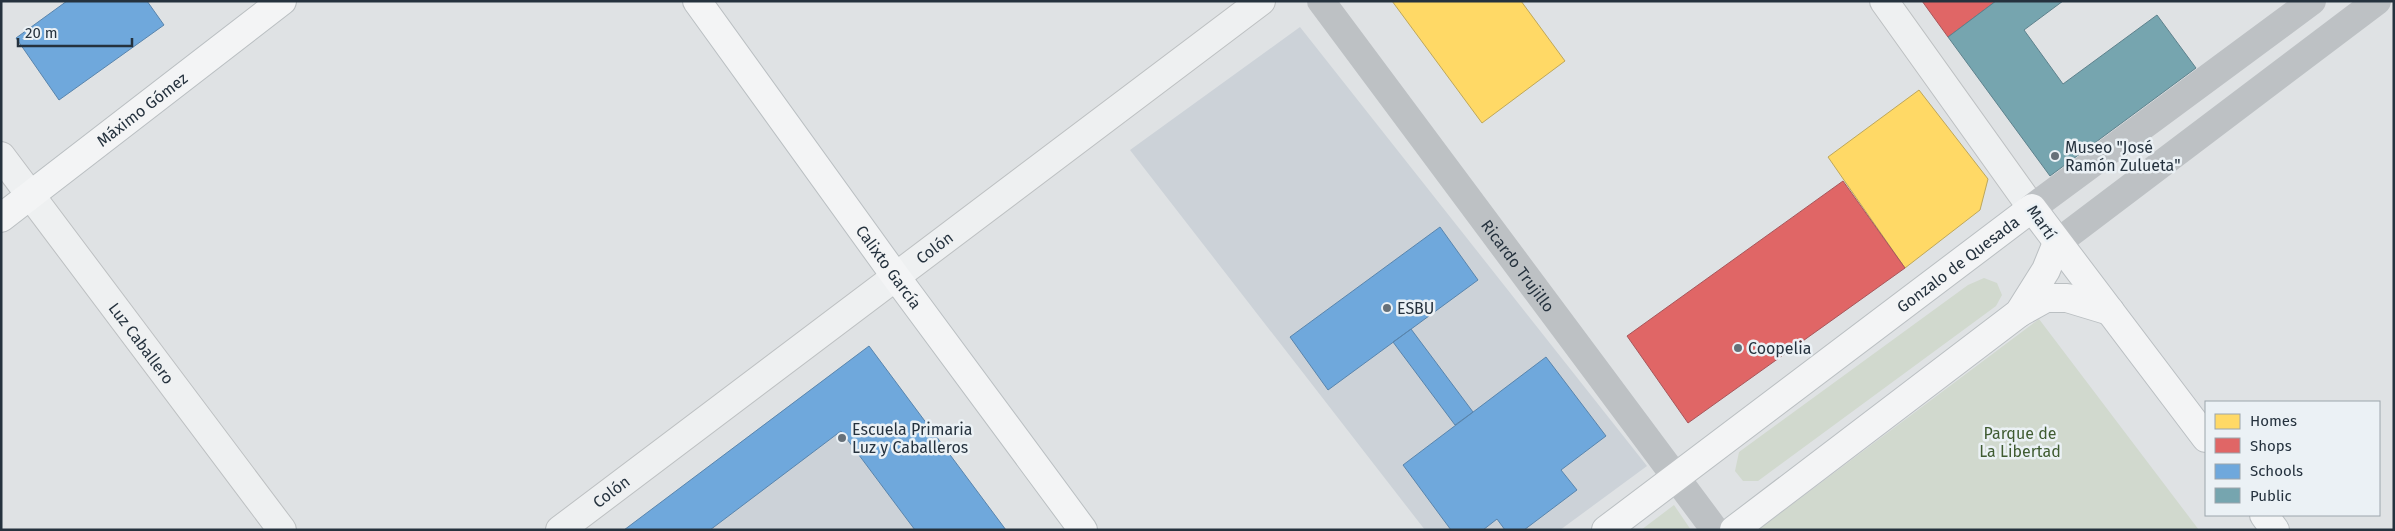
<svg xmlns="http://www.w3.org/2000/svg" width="2395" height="531" font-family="'Fira Sans',sans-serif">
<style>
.built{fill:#ccd2d8}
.green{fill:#d1d9ce}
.homes{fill:#ffd966;stroke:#bea75a}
.shops{fill:#e06666;stroke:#a8565a}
.schools{fill:#6fa8dc;stroke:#5985ad}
.public{fill:#76a5af;stroke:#5e828d}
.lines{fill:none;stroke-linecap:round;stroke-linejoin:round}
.street-casing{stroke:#bdc0c2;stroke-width:30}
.primary-casing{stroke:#babfc2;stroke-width:30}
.street{stroke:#eef0f1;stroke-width:28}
.secondary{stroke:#bdc1c4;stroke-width:28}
.primary{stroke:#f3f4f5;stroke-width:28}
.poi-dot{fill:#667078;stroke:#ebf1f5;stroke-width:2}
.labels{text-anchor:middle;stroke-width:5;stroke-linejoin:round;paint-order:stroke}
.street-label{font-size:16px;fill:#25323e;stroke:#ebf1f5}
.poi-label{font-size:16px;fill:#25323e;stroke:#ebf1f5;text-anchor:start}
.park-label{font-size:16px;fill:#3f5b31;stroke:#ebf1f5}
</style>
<rect width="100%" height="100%" fill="#dfe2e4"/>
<!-- built -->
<path class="built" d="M 1300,27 L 1647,466 L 1560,530 L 1425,530 L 1130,150 Z
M 869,346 L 1006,530 L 624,530 Z"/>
<!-- green -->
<path class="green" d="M 1984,278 L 1997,283 L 2002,295 L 1996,306 L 1758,481 L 1743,481 L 1735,471 L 1739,452 L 1968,285 Z
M 2039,319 L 2199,530 L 1758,530 Z
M 1674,505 L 1691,530 L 1641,530 Z"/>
<!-- homes -->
<path class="homes" d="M 1392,1 L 1521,1 L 1565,61 L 1482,123 Z
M 1919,90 L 1988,179 L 1980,210 L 1905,268 L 1828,157 Z"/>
<!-- shops -->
<path class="shops" d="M 1922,1 L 1996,1 L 1948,37 Z
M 1843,181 L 1905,268 L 1688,423 L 1627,336 Z"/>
<!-- schools -->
<path class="schools" d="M 67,1 L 147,1 L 164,25 L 59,100 L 16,38 Z
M 1440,227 L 1478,280 L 1328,390 L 1290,337 Z
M 1411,329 L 1473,412 L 1455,425 L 1393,342 Z
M 869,346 L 1006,530 L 915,530 L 841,431 L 710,530 L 624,530 Z
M 1546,357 L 1606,436 L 1561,470 L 1577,490 L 1524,530 L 1505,530 L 1497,519 L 1483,530 L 1451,530 L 1403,465 Z"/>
<!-- public -->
<path class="public" d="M 1996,1 L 2063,1 L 2024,30 L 2063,84 L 2157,15 L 2196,68 L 2050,176 L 1948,37 Z"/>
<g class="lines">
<!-- street casing -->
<g class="street-casing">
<g id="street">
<path d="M 1884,1 L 2032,208"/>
<path id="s1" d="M 1,156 L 282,530"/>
<path id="s2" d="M 560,530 L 1261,1"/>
</g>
</g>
<!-- primary casing -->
<g class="primary-casing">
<g id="primary">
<path id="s4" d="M 697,1 L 896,277 L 1083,530"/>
<path id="s5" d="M 1,218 L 282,1"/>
<path d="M 2019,313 L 2046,298 L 2067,298 L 2110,311"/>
<path d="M 2264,515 L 2275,530"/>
<path id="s6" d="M 1606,530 L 2032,208 L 2206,438"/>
<path d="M 1734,530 L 2019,313 L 2046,270 L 2057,243"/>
</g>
</g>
<!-- street -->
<use href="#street" class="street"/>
<!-- secondary -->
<g class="secondary">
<path id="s3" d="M 1321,1 L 1715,530"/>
<path d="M 2032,208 L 2312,1"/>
<path d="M 2057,243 L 2377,1"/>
</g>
<!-- primary -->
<use href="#primary" class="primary"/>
</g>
<!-- markers -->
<g class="poi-dot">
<circle cx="2055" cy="156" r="5"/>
<circle cx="1387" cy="308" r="5"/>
<circle cx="1738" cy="348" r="5"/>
<circle cx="842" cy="438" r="5"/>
</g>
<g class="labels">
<!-- street labels -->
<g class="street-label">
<text dy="6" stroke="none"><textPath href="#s5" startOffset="178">Máximo Gómez</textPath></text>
<text transform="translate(2042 222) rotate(55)" y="6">Martí</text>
<text dy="6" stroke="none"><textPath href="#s2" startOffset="469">Colón</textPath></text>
<text dy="6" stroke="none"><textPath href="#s6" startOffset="441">Gonzalo de Quesada</textPath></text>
<text dy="6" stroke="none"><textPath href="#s3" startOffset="330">Ricardo Trujillo</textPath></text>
<text dy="6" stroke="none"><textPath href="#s4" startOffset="328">Calixto García</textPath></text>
<text dy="6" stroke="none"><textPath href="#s1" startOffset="234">Luz Caballero</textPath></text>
<text dy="6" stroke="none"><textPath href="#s2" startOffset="64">Colón</textPath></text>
</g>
<!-- poi labels -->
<g class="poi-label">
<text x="2065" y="153">Museo "José<tspan x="2065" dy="18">Ramón Zulueta"</tspan></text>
<text x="1397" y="314">ESBU</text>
<text x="1748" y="354">Coopelia</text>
<text x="852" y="435">Escuela Primaria<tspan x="852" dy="18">Luz y Caballeros</tspan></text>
</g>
<!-- park labels -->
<g class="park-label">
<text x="2020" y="439">Parque de<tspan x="2020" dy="18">La Libertad</tspan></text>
</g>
</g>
<!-- border -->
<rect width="2395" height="531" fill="none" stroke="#25323e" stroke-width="5"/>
<!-- legend -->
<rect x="2205" y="401" width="175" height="115" fill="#ebf1f5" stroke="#9ca5ac"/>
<rect x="2215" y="414" width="25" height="15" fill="#ffd966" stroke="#9ca5ac"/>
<text x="2250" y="426" font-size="15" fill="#25323e">Homes</text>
<rect x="2215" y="438" width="25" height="15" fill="#e06666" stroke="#9ca5ac"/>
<text x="2250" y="451" font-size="15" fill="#25323e">Shops</text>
<rect x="2215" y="464" width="25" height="15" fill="#6fa8dc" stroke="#9ca5ac"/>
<text x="2250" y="476" font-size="15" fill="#25323e">Schools</text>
<rect x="2215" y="488" width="25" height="15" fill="#76a5af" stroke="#9ca5ac"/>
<text x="2250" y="501" font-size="15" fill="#25323e">Public</text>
<!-- scale -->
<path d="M18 38v8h114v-8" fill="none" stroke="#25323e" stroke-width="2.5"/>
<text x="25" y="38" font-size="15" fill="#25323e" stroke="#ebf1f5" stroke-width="4" paint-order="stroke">20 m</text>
</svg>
